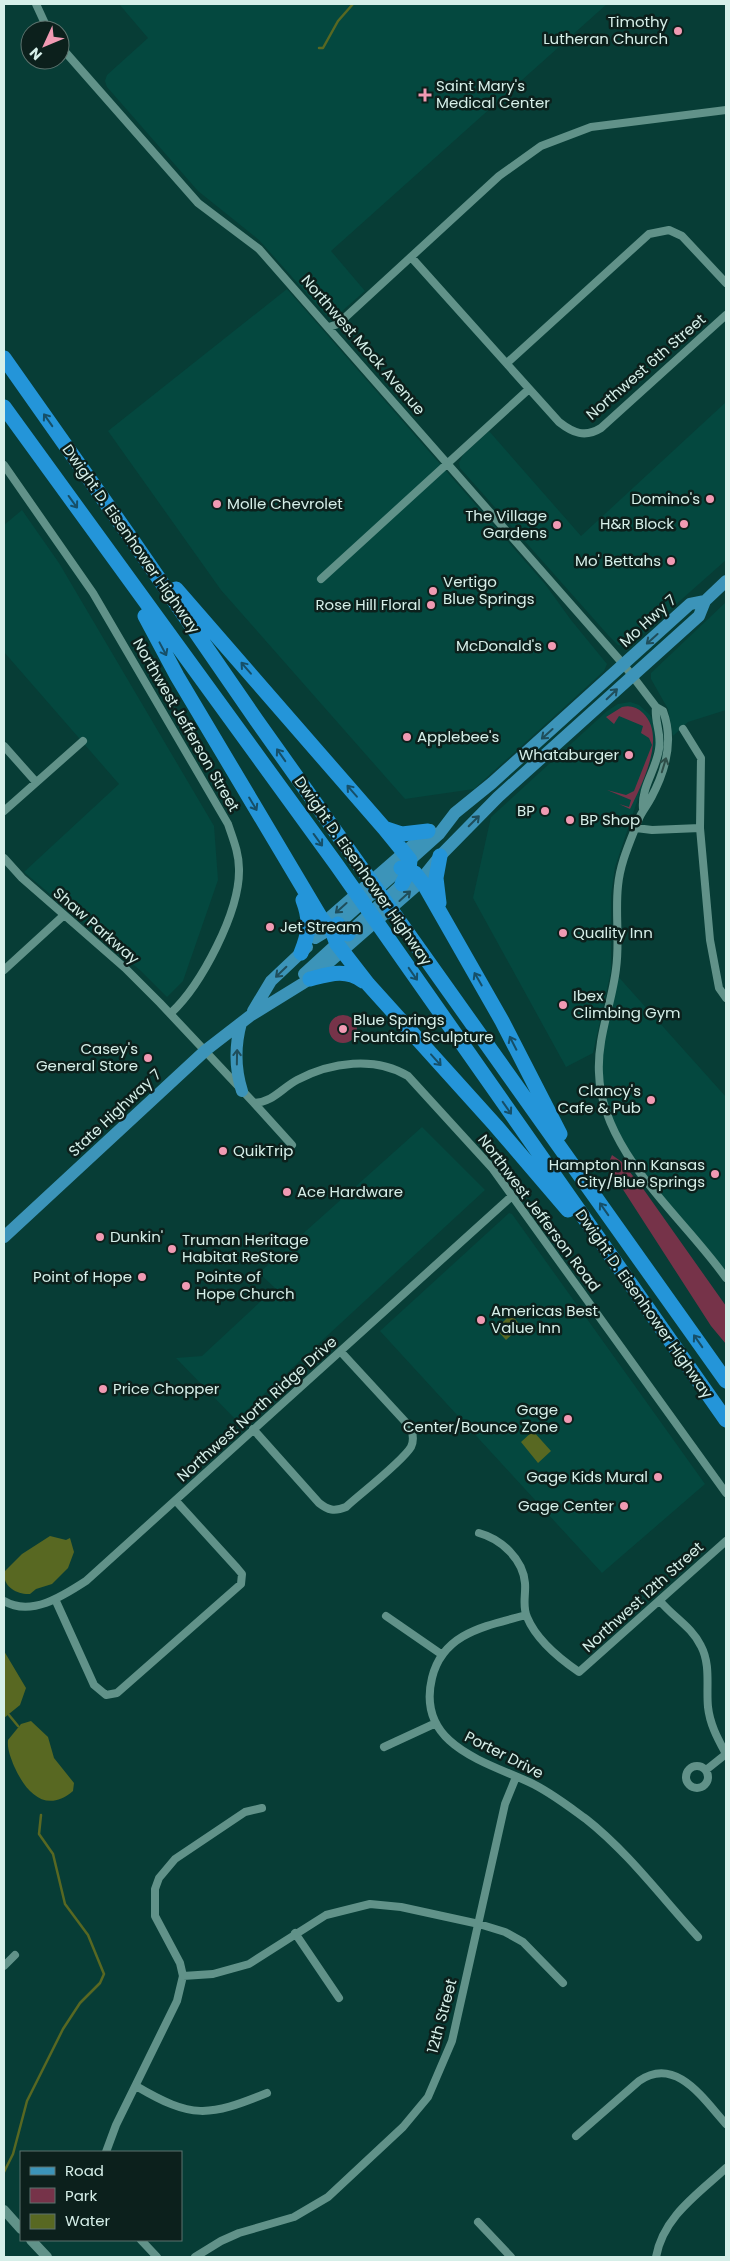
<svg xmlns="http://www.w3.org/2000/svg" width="730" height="2261" font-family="Poppins,sans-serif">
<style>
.built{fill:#04483f}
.green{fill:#763349}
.water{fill:#586822}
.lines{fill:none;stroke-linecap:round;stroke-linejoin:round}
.stream{stroke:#586822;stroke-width:2.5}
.minor{stroke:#619289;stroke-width:8}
.tertiary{stroke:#619289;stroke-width:10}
.primary{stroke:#3c94b9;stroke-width:12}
.motorway{stroke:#2495d9;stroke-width:15}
.oneway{stroke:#164f68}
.oneway2{stroke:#1f4e5b}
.oneway3{stroke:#2e4e48}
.poi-dot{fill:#f19ab3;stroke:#0c201c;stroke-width:2}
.labels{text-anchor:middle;stroke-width:5;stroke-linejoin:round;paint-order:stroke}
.poi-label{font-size:15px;fill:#d6efe9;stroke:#0c201c;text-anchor:end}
.street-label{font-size:15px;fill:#d6efe9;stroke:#0c201c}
</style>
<rect width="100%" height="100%" fill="#073d36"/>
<!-- built -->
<path class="built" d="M 119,4 L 607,4 L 331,251 L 365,291 L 334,318 L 326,315 L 259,240 L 198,191 L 107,87 L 105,81 L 107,75 L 148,38 Z
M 287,289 L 545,584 L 571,620 L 607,664 L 604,671 L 474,789 L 405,799 L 221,590 L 108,431 Z
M 726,402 L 726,560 L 628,647 L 618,645 L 608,635 L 460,468 L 459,463 L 463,455 L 489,431 L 581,536 Z
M 22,510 L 59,563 L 214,826 L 218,880 L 183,981 L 167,997 L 141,971 L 24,872 L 119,784 L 4,652 L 4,525 Z
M 726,602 L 726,710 L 688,722 L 673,736 L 668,709 L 651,679 L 651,673 Z
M 630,702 L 639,705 L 650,715 L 655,726 L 656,745 L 615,867 L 611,895 L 611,971 L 593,1053 L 566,1067 L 473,898 L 491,817 L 607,711 L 618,704 Z
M 615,973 L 726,1097 L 726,1278 L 629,1156 L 610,1122 L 598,1071 Z
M 422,1127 L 485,1190 L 236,1420 L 176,1358 L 202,1356 L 275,1288 L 259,1273 Z
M 509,1213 L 512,1214 L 705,1484 L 602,1573 L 380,1331 Z"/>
<!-- green -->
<path class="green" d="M 622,707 C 630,705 637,707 643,713 C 667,736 642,784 630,809 L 619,804 L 629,807 L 631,800 L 607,790 L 626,795 L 634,791 L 652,745 L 649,738 L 641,733 L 643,726 L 619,716 L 614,724 L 606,717 Z
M329 1029a14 14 0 1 1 28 0a14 14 0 1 1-28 0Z
M 612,1155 L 622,1162 L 644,1190 L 726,1306 L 726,1344 L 711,1326 L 613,1174 L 609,1162 Z"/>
<!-- water -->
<path class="water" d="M 511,1314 L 521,1326 L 506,1340 L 496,1329 Z
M 533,1431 L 551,1451 L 538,1463 L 521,1442 Z
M 50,1536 L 66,1540 L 70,1538 L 74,1552 L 68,1568 L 52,1584 L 36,1589 L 30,1594 C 17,1595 1,1586 5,1571 L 22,1554 Z
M 4,1651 L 26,1688 L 20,1705 L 4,1718 Z
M 31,1721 L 48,1737 L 54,1758 L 74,1783 L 73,1791 C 46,1814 26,1793 14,1766 C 11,1758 7,1749 8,1740 L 21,1724 Z"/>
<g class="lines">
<!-- stream -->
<path class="stream" d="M 319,48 L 323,48 L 338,21 L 353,4
M 9,1715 L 18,1726
M 4,2172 L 13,2154 L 27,2101 L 63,2029 L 80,2003 L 100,1983 L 104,1974 L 88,1935 L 65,1904 L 53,1854 L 39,1834 L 41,1815"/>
<!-- minor -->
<path class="minor" d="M 36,4 L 48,30
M 60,46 L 198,203 L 259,249 L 624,665 L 656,707 L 663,711 C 674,740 665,772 651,798 C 647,806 641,812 638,821 C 630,842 620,863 618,886 C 615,913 620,941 616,969 C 612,1003 597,1038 599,1073 C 601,1152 683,1217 726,1278
M 411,257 L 559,422 C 573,433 585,438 601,428 L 726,315
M 329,327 L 338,324 L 499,176 L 541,146 L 591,127 L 726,110
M 507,363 L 649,234 L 669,230 L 682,236 L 726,283
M 4,465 L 93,593 L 228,824 C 233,839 239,853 239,869 C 240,912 201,985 171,1013
M 321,579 L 529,389
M 683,729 L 701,758 L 700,828 L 710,940 L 719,988 L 726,998
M 4,746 L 36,782
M 643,809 C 641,787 656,770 659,749 C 662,734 654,721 656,707
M 4,811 L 83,741
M 636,828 L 652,830 L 700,828
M 4,858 L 22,878 L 125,968 L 160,1003 L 254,1103 C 273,1102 282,1088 297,1080 C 331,1062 375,1056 408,1076 L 492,1168 L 726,1493
M 4,970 L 63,916
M 254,1103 L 292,1145
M 253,1429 L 319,1503 C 328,1510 334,1512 346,1507 C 360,1494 402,1462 411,1447 C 414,1441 413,1434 411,1428 L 341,1352
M 479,1533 C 501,1539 523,1559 525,1583 C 526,1595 522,1606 527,1617 C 536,1639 560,1659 579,1672 L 726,1541
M 55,1599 L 94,1685 L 106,1695 L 117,1693 L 241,1584 L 242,1574 L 237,1568 L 176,1501
M 4,1601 C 31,1617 63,1596 86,1581 L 512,1196
M 660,1601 C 673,1617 692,1627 701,1646 C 711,1665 706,1687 708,1707 C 710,1725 718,1739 726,1754
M 526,1615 C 487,1626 443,1632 432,1678 C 416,1744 483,1761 529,1782 C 549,1791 568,1806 586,1819 C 628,1852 662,1898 698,1937
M 386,1616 L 441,1654
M 384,1747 L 436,1723
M686 1777a11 11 0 1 1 22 0a11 11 0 1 1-22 0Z
M 706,1770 L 726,1754
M 295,1933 L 339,1998
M 4,1966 L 15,1955
M 183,1976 L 213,1974 L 249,1964 L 326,1915 L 370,1904 L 401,1907 L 479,1924 L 505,1932 L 523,1942 L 563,1983
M 136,2086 C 192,2119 208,2117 267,2093
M 576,2136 L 639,2081 C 676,2055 704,2100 726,2124
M 106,2152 L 116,2125 L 177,2001 L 183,1976 L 180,1963 L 155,1916 L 155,1889 L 159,1878 L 175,1859 L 245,1812 L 262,1808
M 478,2222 L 511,2257
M 141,2240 L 157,2257
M 195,2257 L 221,2241 L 239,2233 L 294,2217 L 328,2197 L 403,2127 L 428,2097 L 452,2041 L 505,1804 L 516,1777
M 656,2257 C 663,2217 698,2194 726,2168"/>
<!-- tertiary -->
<path class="tertiary" d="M 4,2210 L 21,2229
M 31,2240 L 47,2257"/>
<!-- primary -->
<path class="primary" d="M 321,930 L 329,918 L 430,830
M 315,938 L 338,924 L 410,860 L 439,834 L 455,813 L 492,783 L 690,604 L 705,601
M 304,974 L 409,878
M 253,1011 L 271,981 L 307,947
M 241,1023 C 235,1045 235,1069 242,1091
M 4,1237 L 206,1050 L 250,1016 L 310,979 L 415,887 L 440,856 L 498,797 L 699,616 L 705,601 L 726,581"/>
<!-- motorway -->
<path class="motorway" d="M 4,358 L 135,544 L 257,721 L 726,1381
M 4,407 L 336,864 L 726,1420
M 176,589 L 384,828 L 410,860 L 409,870 L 402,884
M 145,616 L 177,676 L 321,918 L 330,929 L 348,934
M 384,828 L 402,834 L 428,831
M 401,868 L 415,873 L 425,886 L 502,1021 L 560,1134
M 439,903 L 436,878 L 440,856
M 338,924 L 334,936 L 337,944 L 368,984 L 496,1126 L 568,1210
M 301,953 C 309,933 311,921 303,900
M 310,979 C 329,974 346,968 363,981"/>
</g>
<!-- one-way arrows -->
<defs><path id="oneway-shaft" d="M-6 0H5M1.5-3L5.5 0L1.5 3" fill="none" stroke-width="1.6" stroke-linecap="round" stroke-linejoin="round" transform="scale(1.25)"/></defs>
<g class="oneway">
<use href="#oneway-shaft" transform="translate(48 420) rotate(-125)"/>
<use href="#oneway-shaft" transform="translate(73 502) rotate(54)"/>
<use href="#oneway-shaft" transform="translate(163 649) rotate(62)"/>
<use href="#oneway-shaft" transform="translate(246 668) rotate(-131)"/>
<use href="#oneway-shaft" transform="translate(281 755) rotate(-125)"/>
<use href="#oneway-shaft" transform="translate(352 791) rotate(-131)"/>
<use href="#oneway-shaft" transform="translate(253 804) rotate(59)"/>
<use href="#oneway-shaft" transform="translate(318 840) rotate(54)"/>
<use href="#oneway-shaft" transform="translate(413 974) rotate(55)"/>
<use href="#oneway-shaft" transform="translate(478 979) rotate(-120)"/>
<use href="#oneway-shaft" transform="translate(513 1043) rotate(-117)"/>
<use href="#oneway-shaft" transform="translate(436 1060) rotate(48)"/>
<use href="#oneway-shaft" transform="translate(507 1108) rotate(55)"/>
<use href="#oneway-shaft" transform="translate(604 1209) rotate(-125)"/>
<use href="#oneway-shaft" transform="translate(698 1341) rotate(-125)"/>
</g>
<g class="oneway2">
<use href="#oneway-shaft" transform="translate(652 639) rotate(138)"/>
<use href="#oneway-shaft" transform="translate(612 694) rotate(-44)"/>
<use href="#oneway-shaft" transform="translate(547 734) rotate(138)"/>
<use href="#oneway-shaft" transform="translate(474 821) rotate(-45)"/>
<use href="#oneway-shaft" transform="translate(405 896) rotate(-42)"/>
<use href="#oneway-shaft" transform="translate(341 908) rotate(138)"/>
<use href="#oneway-shaft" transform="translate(281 972) rotate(136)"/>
<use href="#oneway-shaft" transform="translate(237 1057) rotate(-89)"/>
</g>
<use class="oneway3" href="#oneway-shaft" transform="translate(664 765) rotate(-73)"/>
<!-- markers -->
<g class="poi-dot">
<circle cx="678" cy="31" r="5"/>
<path d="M422.5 87.5h5v5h5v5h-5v5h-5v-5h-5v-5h5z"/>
<circle cx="710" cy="499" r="5"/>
<circle cx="217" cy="504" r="5"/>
<circle cx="684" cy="524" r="5"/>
<circle cx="557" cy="525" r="5"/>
<circle cx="671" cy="561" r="5"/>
<circle cx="433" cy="591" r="5"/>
<circle cx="431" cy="605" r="5"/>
<circle cx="552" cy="646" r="5"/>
<circle cx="407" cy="737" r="5"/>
<circle cx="629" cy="755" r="5"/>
<circle cx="545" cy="811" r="5"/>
<circle cx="570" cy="820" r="5"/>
<circle cx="270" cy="927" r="5"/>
<circle cx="563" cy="933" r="5"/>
<circle cx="563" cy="1005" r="5"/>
<circle cx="343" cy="1029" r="5"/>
<circle cx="148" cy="1058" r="5"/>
<circle cx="651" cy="1100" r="5"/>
<circle cx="223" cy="1151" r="5"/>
<circle cx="715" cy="1174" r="5"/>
<circle cx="287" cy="1192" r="5"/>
<circle cx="100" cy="1237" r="5"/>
<circle cx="172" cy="1249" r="5"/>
<circle cx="142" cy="1277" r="5"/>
<circle cx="186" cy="1286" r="5"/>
<circle cx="481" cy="1320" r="5"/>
<circle cx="103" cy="1389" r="5"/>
<circle cx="568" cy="1419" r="5"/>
<circle cx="658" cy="1477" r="5"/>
<circle cx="624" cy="1506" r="5"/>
</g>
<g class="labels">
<!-- poi labels -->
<g class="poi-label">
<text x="668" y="27">Timothy<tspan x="668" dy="17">Lutheran Church</tspan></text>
<text x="436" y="91" text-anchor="start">Saint Mary's<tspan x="436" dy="17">Medical Center</tspan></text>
<text x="700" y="504">Domino's</text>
<text x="227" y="509" text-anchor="start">Molle Chevrolet</text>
<text x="547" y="521">The Village<tspan x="547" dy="17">Gardens</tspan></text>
<text x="674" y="529">H&amp;R Block</text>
<text x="661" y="566">Mo' Bettahs</text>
<text x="443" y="587" text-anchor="start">Vertigo<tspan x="443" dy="17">Blue Springs</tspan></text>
<text x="421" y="610">Rose Hill Floral</text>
<text x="542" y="651">McDonald's</text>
<text x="417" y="742" text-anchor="start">Applebee's</text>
<text x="619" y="760">Whataburger</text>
<text x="535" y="816">BP</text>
<text x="580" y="825" text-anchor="start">BP Shop</text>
<text x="280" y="932" text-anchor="start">Jet Stream</text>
<text x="573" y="938" text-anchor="start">Quality Inn</text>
<text x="573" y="1001" text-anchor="start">Ibex<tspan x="573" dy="17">Climbing Gym</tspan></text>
<text x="353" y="1025" text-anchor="start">Blue Springs<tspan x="353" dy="17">Fountain Sculpture</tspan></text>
<text x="138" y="1054">Casey's<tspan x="138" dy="17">General Store</tspan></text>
<text x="641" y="1096">Clancy's<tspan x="641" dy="17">Cafe &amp; Pub</tspan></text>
<text x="233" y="1156" text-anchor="start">QuikTrip</text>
<text x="705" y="1170">Hampton Inn Kansas<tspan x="705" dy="17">City/Blue Springs</tspan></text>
<text x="297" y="1197" text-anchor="start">Ace Hardware</text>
<text x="110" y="1242" text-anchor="start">Dunkin'</text>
<text x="182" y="1245" text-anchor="start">Truman Heritage<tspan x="182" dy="17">Habitat ReStore</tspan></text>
<text x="132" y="1282">Point of Hope</text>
<text x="196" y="1282" text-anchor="start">Pointe of<tspan x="196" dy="17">Hope Church</tspan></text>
<text x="491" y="1316" text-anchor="start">Americas Best<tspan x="491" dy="17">Value Inn</tspan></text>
<text x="113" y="1394" text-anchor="start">Price Chopper</text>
<text x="558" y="1415">Gage<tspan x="558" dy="17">Center/Bounce Zone</tspan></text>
<text x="648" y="1482">Gage Kids Mural</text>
<text x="614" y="1511">Gage Center</text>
</g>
<!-- street labels -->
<g class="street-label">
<text transform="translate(363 345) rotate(49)" y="5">Northwest Mock Avenue</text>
<text transform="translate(646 367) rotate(-41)" y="5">Northwest 6th Street</text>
<text transform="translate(131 539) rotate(55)" y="5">Dwight D. Eisenhower Highway</text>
<text transform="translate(648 621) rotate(-42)" y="5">Mo Hwy 7</text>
<text transform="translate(186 725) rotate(60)" y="5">Northwest Jefferson Street</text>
<text transform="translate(363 871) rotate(55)" y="5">Dwight D. Eisenhower Highway</text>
<text transform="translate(96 926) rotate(41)" y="5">Shaw Parkway</text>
<text transform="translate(115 1113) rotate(-43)" y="5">State Highway 7</text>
<text transform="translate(539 1213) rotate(53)" y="5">Northwest Jefferson Road</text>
<text transform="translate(644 1304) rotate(55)" y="5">Dwight D. Eisenhower Highway</text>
<text transform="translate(257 1409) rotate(-42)" y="5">Northwest North Ridge Drive</text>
<text transform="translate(643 1597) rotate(-42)" y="5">Northwest 12th Street</text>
<text transform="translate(504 1755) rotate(27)" y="5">Porter Drive</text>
<text transform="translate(442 2016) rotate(-75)" y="5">12th Street</text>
</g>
</g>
<!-- border -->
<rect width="730" height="2261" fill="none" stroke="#d6efe9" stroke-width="10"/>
<!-- legend -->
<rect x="20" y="2151" width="162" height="90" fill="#0c201c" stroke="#5d736e"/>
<rect x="30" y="2167" width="25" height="8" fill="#3c94b9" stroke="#5d736e"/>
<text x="65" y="2176" font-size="15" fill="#d6efe9">Road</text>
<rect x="30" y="2188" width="25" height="15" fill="#763349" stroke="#5d736e"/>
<text x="65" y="2201" font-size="15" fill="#d6efe9">Park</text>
<rect x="30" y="2214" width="25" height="15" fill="#586822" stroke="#5d736e"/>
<text x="65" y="2226" font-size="15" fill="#d6efe9">Water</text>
<!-- north arrow -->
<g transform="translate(45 45) rotate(226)"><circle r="24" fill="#0c201c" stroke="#5d736e"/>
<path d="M0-4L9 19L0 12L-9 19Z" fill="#f19ab3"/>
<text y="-8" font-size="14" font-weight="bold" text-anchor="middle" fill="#d6efe9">N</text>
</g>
</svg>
